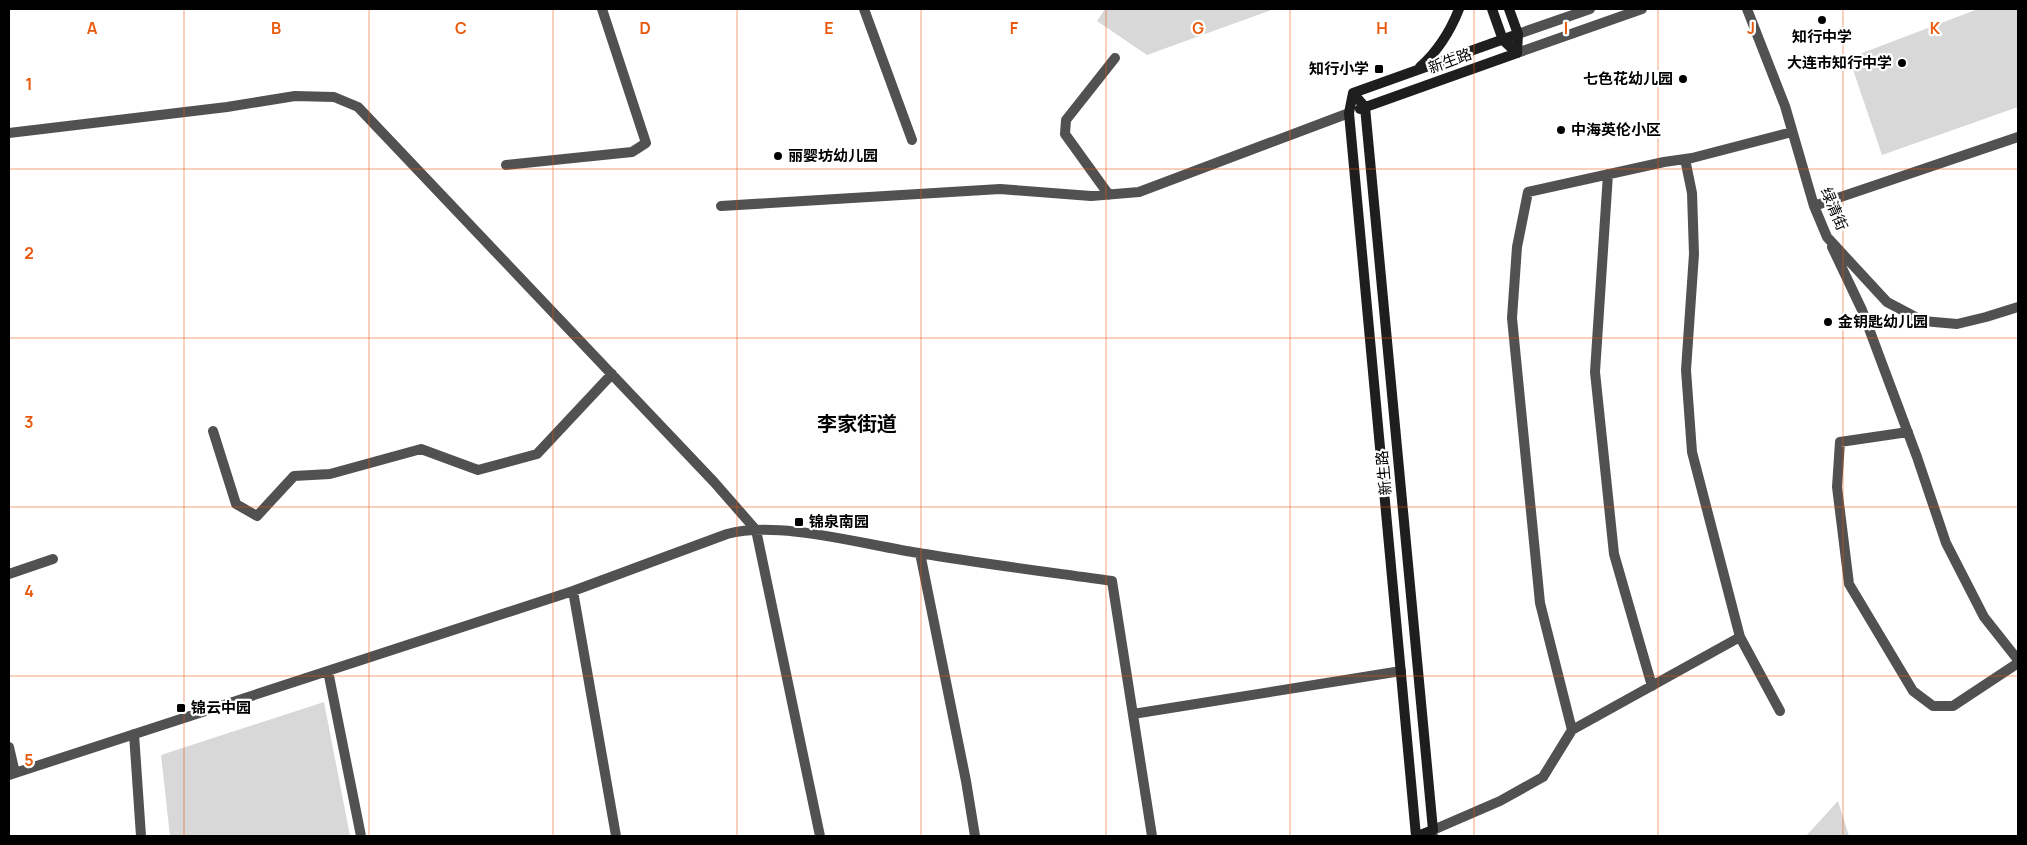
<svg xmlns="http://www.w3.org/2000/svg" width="2027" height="845" font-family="Manrope,'Noto Sans SC',sans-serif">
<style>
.green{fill:#d8d8d8}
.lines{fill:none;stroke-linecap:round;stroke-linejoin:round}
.street{stroke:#515151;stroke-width:10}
.secondary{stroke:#1e1e1e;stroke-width:10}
.grid{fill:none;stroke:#e8590c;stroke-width:1;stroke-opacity:0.55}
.poi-dot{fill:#000;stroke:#fff;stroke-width:2}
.labels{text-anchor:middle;stroke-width:4.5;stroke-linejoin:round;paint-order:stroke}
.poi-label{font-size:15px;font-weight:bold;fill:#000;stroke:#fff;text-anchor:start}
.street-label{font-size:15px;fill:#000;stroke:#fff}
.district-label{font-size:20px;font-weight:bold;fill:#000;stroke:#fff}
.grid-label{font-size:16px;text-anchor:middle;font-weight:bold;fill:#e8590c;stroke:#fff;stroke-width:4.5;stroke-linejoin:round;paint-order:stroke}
</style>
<rect width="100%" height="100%" fill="#fff"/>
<!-- green -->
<path class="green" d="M 1105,9 L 1274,9 L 1147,55 L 1097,21 Z
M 1978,9 L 2018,9 L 2018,107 L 1882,155 L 1849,58 Z
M 324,702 L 350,836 L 170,836 L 161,755 Z
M 1838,801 L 1849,836 L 1806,836 Z"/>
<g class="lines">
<!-- street -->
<path class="street" d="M 864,9 L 912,140
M 1747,9 L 1785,106 L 1814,206 L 1827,237 L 1887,302 L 1923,321 L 1957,324 L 1986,317 L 2018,307
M 1518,34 L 1590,9
M 1517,53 L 1642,9
M 9,133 L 227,107 L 295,96 L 334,97 L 358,107 L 714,482 L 756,530 L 820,836
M 1685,159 L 1692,193 L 1694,254 L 1686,370 L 1692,452 L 1740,637 L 1780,711
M 506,165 L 632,152 L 646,143 L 602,9
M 1608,174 L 1595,372 L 1614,554 L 1652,686
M 1109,195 L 1065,134 L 1066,120 L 1115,58
M 721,206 L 1000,189 L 1091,196 L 1139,192 L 1349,113
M 1814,206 L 2018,137
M 1832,247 L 1862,310 L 1917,457 L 1946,543 L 1984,617 L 2018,660
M 213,431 L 236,504 L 257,516 L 294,476 L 330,474 L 421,449 L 478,470 L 537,454 L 612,374
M 1908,432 L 1840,442 L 1837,487 L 1849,584 L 1913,691 L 1933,706 L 1953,706 L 2018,663
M 920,553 L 966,781 L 975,836
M 9,574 L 53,559
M 573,591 L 616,836
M 328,671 L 361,836
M 1133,714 L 1401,671
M 1572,730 L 1740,637
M 134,734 L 141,836
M 9,747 L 15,773
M 9,775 L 573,591 L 727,534 C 779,520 865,545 919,553 C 984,564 1048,572 1112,581 L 1152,836
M 1433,836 L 1433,830 L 1500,801 L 1543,777 L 1572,730 L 1540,603 L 1512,318 L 1517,247 L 1528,192 L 1664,162 L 1692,158 L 1792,132"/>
<!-- secondary -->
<path class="secondary" d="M 1492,9 L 1503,40 L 1517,53
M 1509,9 L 1518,34 L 1517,53
M 1420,67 C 1439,50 1450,32 1459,9
M 1353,93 L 1365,107 L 1433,830 L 1418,836
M 1353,93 L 1349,113 L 1416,836
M 1353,93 L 1518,34
M 1360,109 L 1517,53"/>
</g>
<!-- grid -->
<path class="grid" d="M 184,9 L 184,836M 369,9 L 369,836M 553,9 L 553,836M 737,9 L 737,836M 921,9 L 921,836M 1106,9 L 1106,836M 1290,9 L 1290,836M 1474,9 L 1474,836M 1658,9 L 1658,836M 1843,9 L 1843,836M 9,169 L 2018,169M 9,338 L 2018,338M 9,507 L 2018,507M 9,676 L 2018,676"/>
<!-- markers -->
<g class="poi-dot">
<circle cx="1822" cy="20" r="5"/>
<circle cx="1902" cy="63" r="5"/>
<rect x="1374" y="64" width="10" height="10" rx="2.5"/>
<circle cx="1683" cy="79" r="5"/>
<circle cx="1561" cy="130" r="5"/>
<circle cx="778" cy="156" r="5"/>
<circle cx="1828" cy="322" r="5"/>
<rect x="794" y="517" width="10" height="10" rx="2.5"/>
<rect x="176" y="703" width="10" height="10" rx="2.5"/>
</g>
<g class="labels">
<!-- poi labels -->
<g class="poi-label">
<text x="1822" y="42" text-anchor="middle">知行中学</text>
<text x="1892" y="68" text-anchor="end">大连市知行中学</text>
<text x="1369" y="74" text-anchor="end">知行小学</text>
<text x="1673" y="84" text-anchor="end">七色花幼儿园</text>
<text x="1571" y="135">中海英伦小区</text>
<text x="788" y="161">丽婴坊幼儿园</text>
<text x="1838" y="327">金钥匙幼儿园</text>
<text x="809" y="527">锦泉南园</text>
<text x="191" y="713">锦云中园</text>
</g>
<!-- street labels -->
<g class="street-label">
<text transform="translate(1450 61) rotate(-20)" y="5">新生路</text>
<text transform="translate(1834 209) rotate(67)" y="5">绿清街</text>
<text transform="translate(1384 473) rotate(-95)" y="5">新生路</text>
</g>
<!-- district labels -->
<g class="district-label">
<text x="857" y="431">李家街道</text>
</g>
</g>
<g class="grid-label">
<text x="92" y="34">A</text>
<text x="276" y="34">B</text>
<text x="461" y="34">C</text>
<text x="645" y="34">D</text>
<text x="829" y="34">E</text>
<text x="1014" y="34">F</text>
<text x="1198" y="34">G</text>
<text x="1382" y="34">H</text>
<text x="1566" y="34">I</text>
<text x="1751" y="34">J</text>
<text x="1935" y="34">K</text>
<text x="29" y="90">1</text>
<text x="29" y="259">2</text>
<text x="29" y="428">3</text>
<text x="29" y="597">4</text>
<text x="29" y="766">5</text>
</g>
<!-- border -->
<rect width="2027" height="845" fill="none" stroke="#000000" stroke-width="20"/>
</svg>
